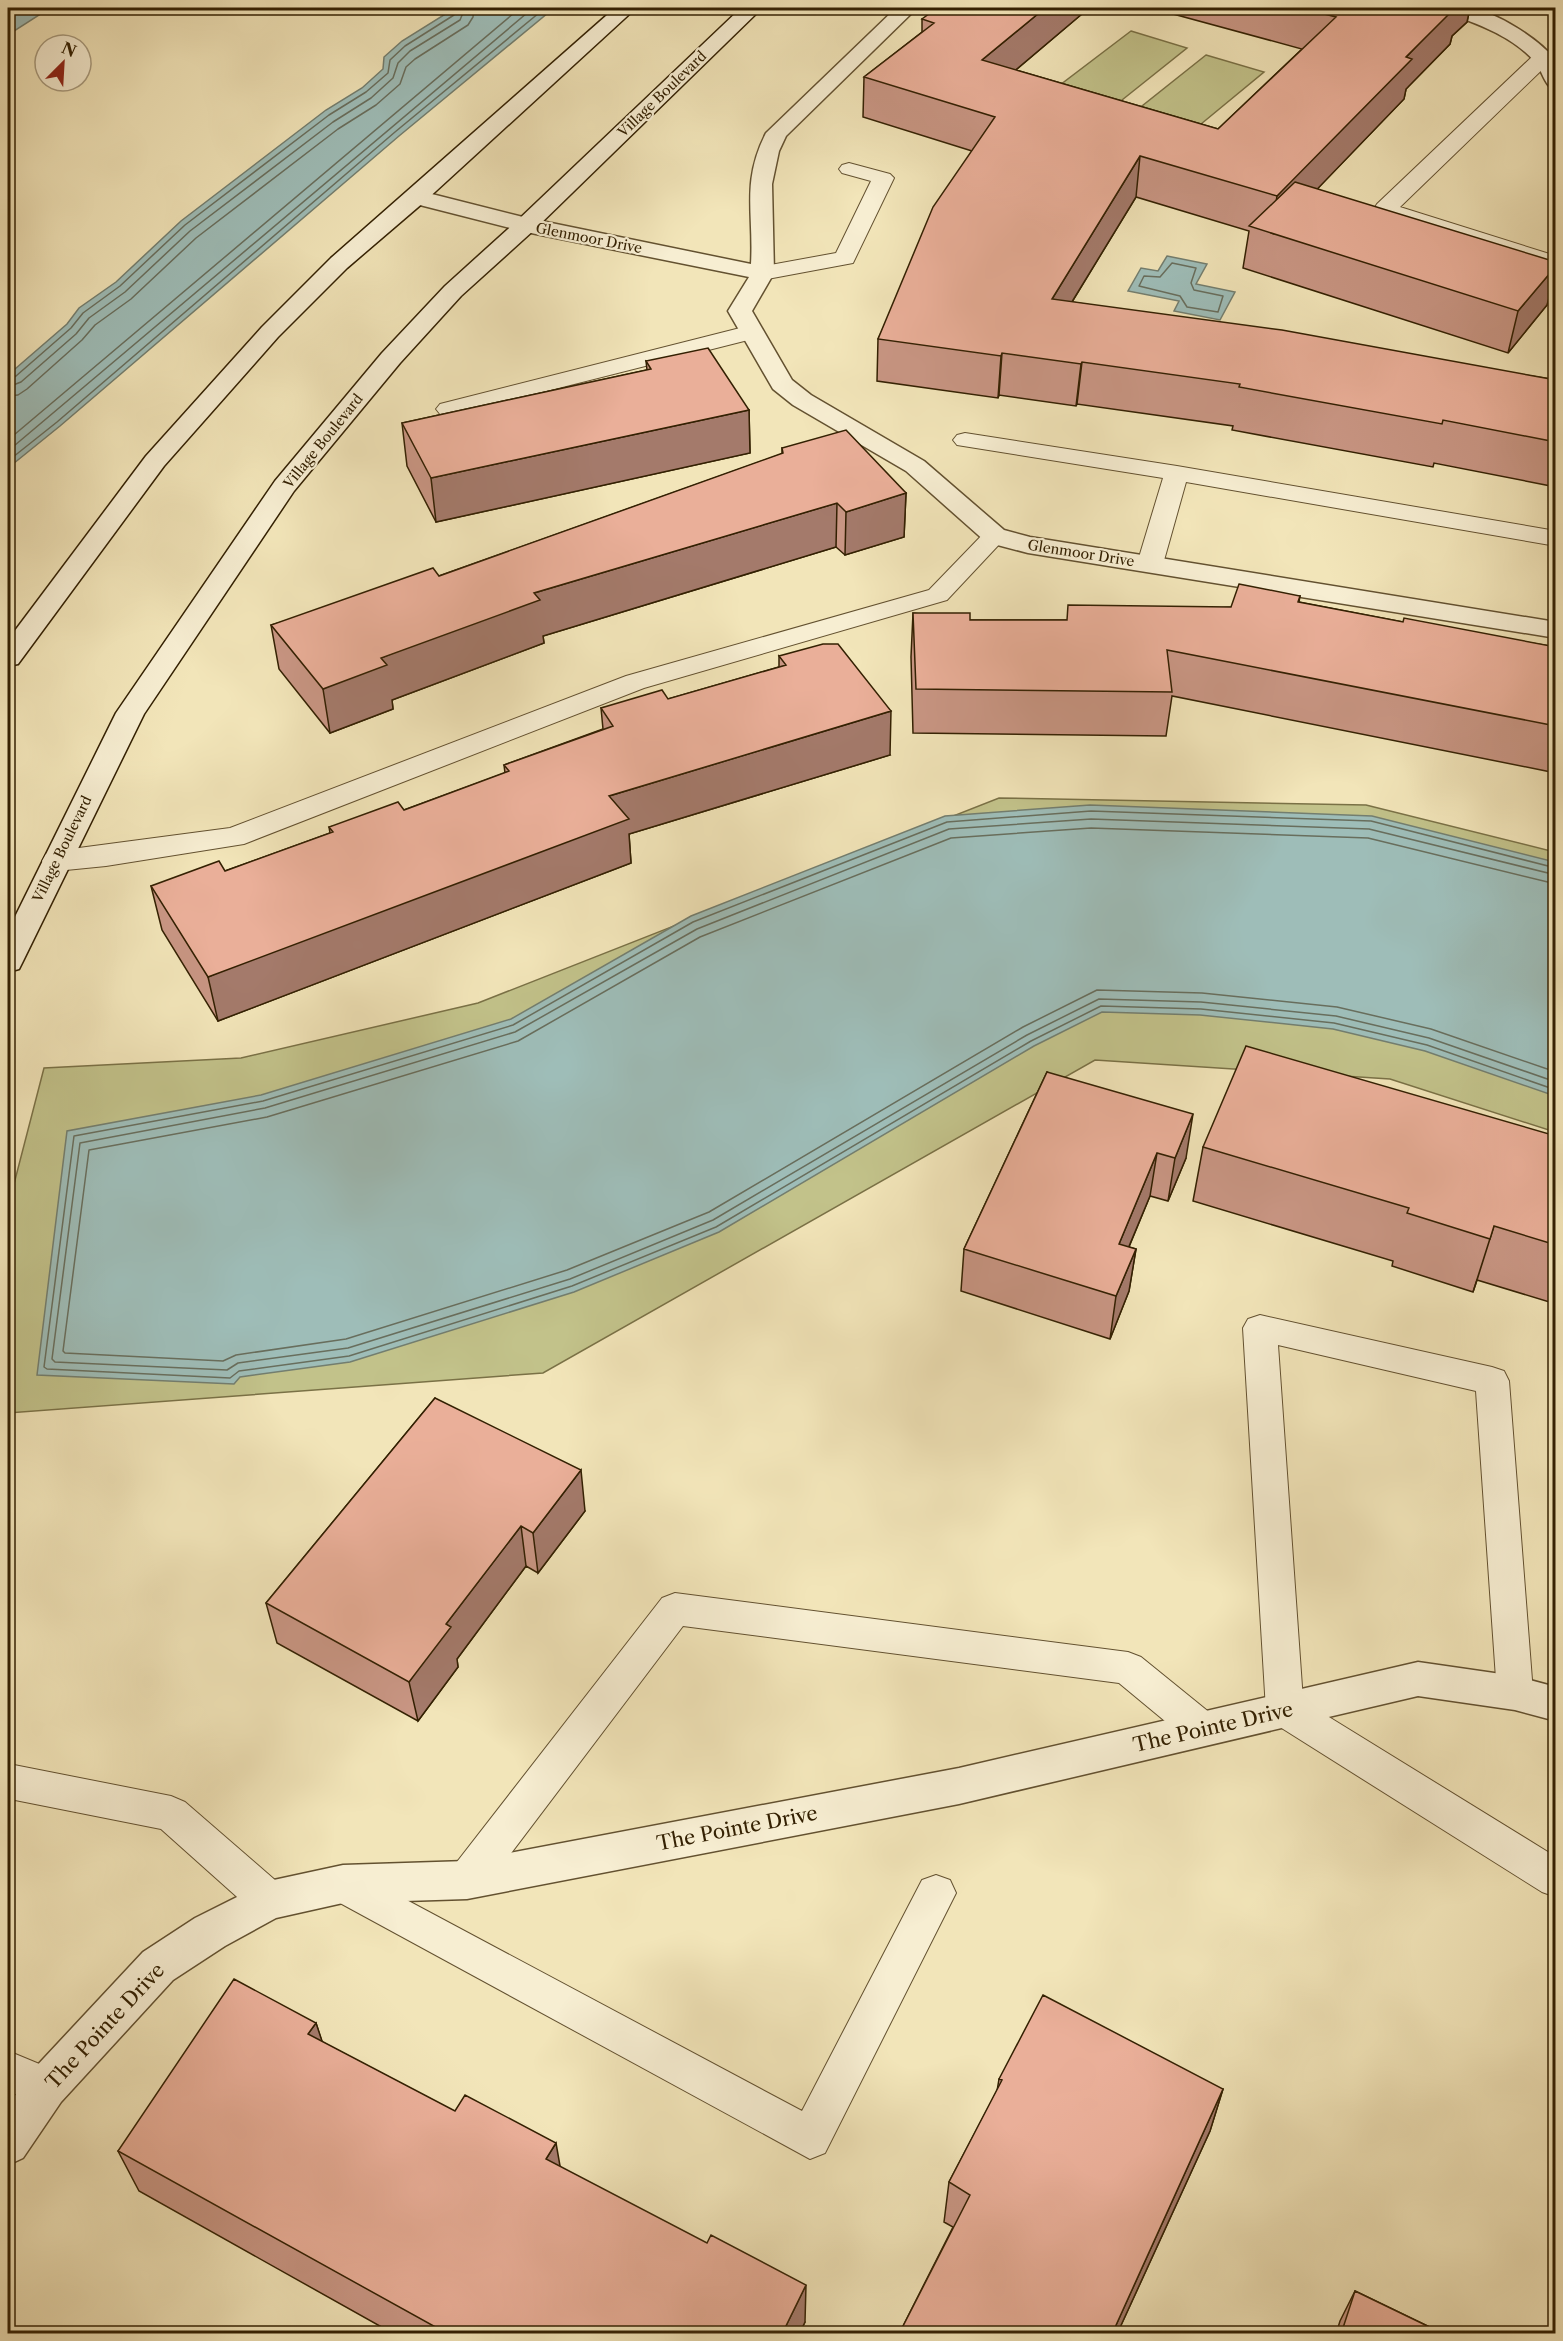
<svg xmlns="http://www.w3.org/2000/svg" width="1563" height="2341" font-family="'Libre Caslon Text',serif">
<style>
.green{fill:#c2c28a;stroke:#7a7146;stroke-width:1.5}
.water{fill:#9ebdb8;stroke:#737e6f;stroke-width:1.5}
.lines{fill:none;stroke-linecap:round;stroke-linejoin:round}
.shore{stroke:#686e5d;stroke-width:1.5}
.lane-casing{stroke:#635130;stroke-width:2}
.street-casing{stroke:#635130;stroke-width:3}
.secondary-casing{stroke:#332002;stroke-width:3}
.lane{fill:#f7eed2;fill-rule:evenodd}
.street{fill:#f7eed2;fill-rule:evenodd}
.secondary{fill:#f7eed2;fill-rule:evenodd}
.wall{fill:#c99684;stroke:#332002;stroke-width:1.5}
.shaded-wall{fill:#a47a6b;stroke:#332002;stroke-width:1.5}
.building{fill:#eaaf99;stroke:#332002;stroke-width:1.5}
.labels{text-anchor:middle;stroke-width:4.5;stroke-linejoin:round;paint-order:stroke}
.far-street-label{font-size:14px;fill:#332002;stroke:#f7eed2}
.near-street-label{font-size:20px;fill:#332002;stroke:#f7eed2}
</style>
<rect width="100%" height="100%" fill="#f2e5b9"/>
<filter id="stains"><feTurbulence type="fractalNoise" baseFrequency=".00333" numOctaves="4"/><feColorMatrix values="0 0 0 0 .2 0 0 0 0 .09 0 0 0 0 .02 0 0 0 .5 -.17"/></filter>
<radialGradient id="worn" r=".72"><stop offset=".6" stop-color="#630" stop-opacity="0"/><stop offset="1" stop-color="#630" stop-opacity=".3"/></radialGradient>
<!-- green -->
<path class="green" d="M 1131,31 L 1187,48 L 1117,104 L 1060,85 Z
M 1206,55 L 1264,72 L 1195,129 L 1137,110 Z
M 999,798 L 1366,805 L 1555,852 L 1555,1132 L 1390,1079 L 1095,1060 L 543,1373 L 8,1413 L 8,1207 L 44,1068 L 241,1058 L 478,1003 Z"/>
<!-- water -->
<path class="water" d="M 8,8 L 50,8 L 8,35 Z
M 455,8 L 554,8 L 399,136 L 60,426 L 8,468 L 8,375 L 67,324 L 79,308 L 116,282 L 181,221 L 326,110 L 362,88 L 383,69 L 384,57 L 402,41 Z
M 1167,256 L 1207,264 L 1196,284 L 1235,292 L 1220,320 L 1174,311 L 1179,301 L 1128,291 L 1141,268 L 1158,271 Z
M 1090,805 L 1372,816 L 1555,862 L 1555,1096 L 1425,1051 L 1333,1029 L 1200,1015 L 1102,1012 L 1034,1046 L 719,1232 L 574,1292 L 350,1362 L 240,1377 L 234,1384 L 37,1375 L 67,1131 L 261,1095 L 511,1019 L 691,916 L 945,816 Z"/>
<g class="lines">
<!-- shore -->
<path class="shore" d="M 1172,263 L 1196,268 L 1191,283 L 1194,290 L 1223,296 L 1218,312 L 1187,307 L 1180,296 L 1139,286 L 1144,276 L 1160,277 Z
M 8,380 L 16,376 L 71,328 L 83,313 L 120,286 L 185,225 L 329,115 L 366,92 L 388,73 L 390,60 L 405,46 L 454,15 L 457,8
M 8,387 L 21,382 L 76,334 L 89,318 L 125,292 L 190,231 L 333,122 L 371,98 L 393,78 L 398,63 L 410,51 L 460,20 L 465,8
M 8,396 L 18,395 L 27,389 L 82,340 L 95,325 L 131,299 L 196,238 L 338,129 L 376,105 L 400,84 L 406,67 L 415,59 L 468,25 L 473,17 L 474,8
M 8,440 L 520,8
M 8,451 L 533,8
M 8,461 L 57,422 L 395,132 L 545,8
M 1556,868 L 1371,821 L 1091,811 L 947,822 L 693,922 L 513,1025 L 263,1101 L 74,1136 L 44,1367 L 47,1369 L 230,1378 L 239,1371 L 349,1356 L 572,1286 L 716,1227 L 1031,1041 L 1101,1006 L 1201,1009 L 1334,1023 L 1427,1045 L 1556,1090
M 1556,875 L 1369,829 L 1091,819 L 949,829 L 697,929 L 515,1032 L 265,1108 L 80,1143 L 52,1359 L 55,1362 L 227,1370 L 238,1363 L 348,1348 L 570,1279 L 713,1220 L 1027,1035 L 1099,999 L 1201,1002 L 1336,1016 L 1429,1038 L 1556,1082
M 1556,884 L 1368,838 L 1091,828 L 951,838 L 700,937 L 518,1041 L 267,1117 L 89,1150 L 63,1351 L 65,1353 L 223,1361 L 236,1355 L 346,1339 L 567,1270 L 709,1212 L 1023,1027 L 1097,990 L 1202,993 L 1337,1007 L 1431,1029 L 1556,1072"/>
<!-- lane casing -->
<g class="lane-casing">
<path id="lane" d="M 1556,50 L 1556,62 L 1549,63 L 1400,207 L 1556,256 L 1556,269 L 1377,214 L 1374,209 L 1377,204 L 1536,53 Z
M 849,163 L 890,174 L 894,178 L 853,263 L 762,280 L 754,278 L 751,273 L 754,268 L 836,253 L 871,181 L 842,173 L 839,169 L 842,165 Z
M 752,325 L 760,327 L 763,332 L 760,337 L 448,416 L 440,414 L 436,409 L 440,404 Z
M 965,433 L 1177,466 L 1556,531 L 1556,546 L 1186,482 L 1163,564 L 1159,569 L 1150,572 L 1141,569 L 1137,564 L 1163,478 L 957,445 L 953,440 L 957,435 Z
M 995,529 L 1004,531 L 1007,536 L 947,600 L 644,688 L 244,844 L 106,866 L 56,871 L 46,868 L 42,861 L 46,854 L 56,851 L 230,828 L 626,676 L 929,590 L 986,531 Z
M 1260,1315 L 1492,1367 L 1504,1371 L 1509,1381 L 1533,1693 L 1528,1705 L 1515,1709 L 1502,1705 L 1497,1693 L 1476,1391 L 1278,1345 L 1303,1701 L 1556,1857 L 1556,1897 L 1542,1892 L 1272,1722 L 1266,1710 L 1243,1328 L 1248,1319 Z
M 675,1593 L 1128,1652 L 1141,1657 L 1215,1717 L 1221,1729 L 1215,1741 L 1202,1746 L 1189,1741 L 1119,1683 L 683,1626 L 481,1893 L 467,1898 L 453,1893 L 448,1880 L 453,1867 L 662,1598 Z
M 14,1765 L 171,1796 L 185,1802 L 283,1887 L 289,1900 L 283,1913 L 269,1918 L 255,1913 L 161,1829 L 15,1800 L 8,1802 L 8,1767 Z
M 343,1866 L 802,2111 L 922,1880 L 936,1875 L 950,1880 L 956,1893 L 825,2153 L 810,2159 L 329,1897 L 324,1884 L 329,1871 Z
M 8,2051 L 61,2073 L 67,2087 L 61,2101 L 46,2107 L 8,2091 Z"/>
</g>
<!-- street casing -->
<g class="street-casing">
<path id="street" d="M 896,8 L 917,8 L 786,136 L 779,151 L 772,184 L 774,273 L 752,311 L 792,380 L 811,395 L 924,461 L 1004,530 L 1030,537 L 1556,622 L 1556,638 L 1028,553 L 986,542 L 906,471 L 793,405 L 773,389 L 728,311 L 749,277 L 526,232 L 408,202 L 405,197 L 408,192 L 416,190 L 527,218 L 751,264 C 754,213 741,182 766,133 Z
M 1442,8 C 1450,7 1461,6 1470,8 C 1496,12 1540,39 1556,61 L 1556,88 L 1549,86 C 1543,79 1541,69 1535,62 C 1513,36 1475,23 1445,12 Z
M 1418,1662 L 1515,1676 L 1556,1687 L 1556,1721 L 1515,1710 L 1418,1696 L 959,1804 L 467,1899 L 343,1903 L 276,1918 L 225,1946 L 173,1980 L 61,2102 L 23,2158 L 8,2165 L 8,2106 L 31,2072 L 143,1952 L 195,1918 L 269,1881 L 343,1865 L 467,1861 L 959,1768 Z"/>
</g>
<!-- secondary casing -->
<g class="secondary-casing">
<path id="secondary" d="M 615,8 L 636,8 L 424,202 L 347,268 L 278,337 L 164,466 L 18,664 L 8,666 L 8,640 L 146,456 L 262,327 L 331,258 Z
M 741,8 L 762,8 L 534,230 L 461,296 L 400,363 L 294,491 L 144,714 L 23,961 L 19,969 L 8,972 L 8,931 L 116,713 L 275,481 L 382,353 L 445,286 L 518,220 Z"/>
</g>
<!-- lane -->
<use href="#lane" class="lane"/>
<!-- street -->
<use href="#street" class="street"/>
<!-- secondary -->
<use href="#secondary" class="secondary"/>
</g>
<!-- wall -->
<path class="wall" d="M 1089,8 L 1016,70 L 1218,129 L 1302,49 L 1151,8 L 1470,8 L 1467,22 L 1452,36 L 1450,44 L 1406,89 L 1404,99 L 1317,189 L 1547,305 L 1508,353 L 1243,268 L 1249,231 L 1136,197 L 1072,302 L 1556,380 L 1556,487 L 1434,463 L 1433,467 L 1232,430 L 1233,426 L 1077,404 L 1076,406 L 999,395 L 998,398 L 877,381 L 878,339 L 972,151 L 863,117 L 864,77 L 922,32 L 922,19 Z
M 646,361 L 749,410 L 750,453 L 436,522 L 407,466 L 402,423 L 647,370 Z
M 782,448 L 906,493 L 904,537 L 845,555 L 836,547 L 543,636 L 544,643 L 392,700 L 393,709 L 330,733 L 279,669 L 271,625 L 439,576 L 782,454 Z
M 1300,596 L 1299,602 L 1403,622 L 1556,647 L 1556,773 L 1172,696 L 1166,736 L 913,733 L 911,657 L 913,613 L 970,620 L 1067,620 L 1231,607 Z
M 779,656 L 890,755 L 629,834 L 631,863 L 218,1021 L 162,930 L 151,886 L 225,871 L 330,833 L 329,827 L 404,810 L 505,773 L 504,765 L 603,729 L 601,708 L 668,699 L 779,667 Z
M 1047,1072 L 1186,1158 L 1168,1201 L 1150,1196 L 1129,1247 L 1136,1249 L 1129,1291 L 1110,1339 L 961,1291 L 964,1249 Z
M 1556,1136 L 1556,1304 L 1477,1280 L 1473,1292 L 1392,1266 L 1393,1261 L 1193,1201 L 1203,1147 Z
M 435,1398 L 585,1511 L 538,1573 L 526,1566 L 457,1659 L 458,1667 L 418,1721 L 277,1643 L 266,1603 Z
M 316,2023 L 322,2042 L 560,2167 L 805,2322 L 799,2334 L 394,2334 L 139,2191 L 118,2151 Z
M 999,2079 L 1223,2089 L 1210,2131 L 1117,2334 L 899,2334 L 953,2227 L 944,2222 L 949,2182 L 997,2091 Z
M 1355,2291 L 1444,2334 L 1336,2334 L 1340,2321 Z"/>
<!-- shaded-wall -->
<path class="shaded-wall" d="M 1045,8 L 1089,8 L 980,100 L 982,60 Z
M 1452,8 L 1470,8 L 1467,22 L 1452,36 L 1450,44 L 1406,89 L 1404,99 L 1274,234 L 1271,233 L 1277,196 Z
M 1140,156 L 1136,197 L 1048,341 L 1052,299 Z
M 1556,266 L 1556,272 L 1547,305 L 1508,353 L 1518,311 Z
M 1002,353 L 999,395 L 998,398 L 1001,356 Z
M 1082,362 L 1077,404 L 1076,406 L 1081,364 Z
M 749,410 L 750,453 L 436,522 L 431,478 Z
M 906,493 L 904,537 L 845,555 L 846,512 Z
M 837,503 L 836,547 L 543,636 L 544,643 L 392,700 L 393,709 L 330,733 L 323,689 L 381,658 L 534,593 Z
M 891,711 L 890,755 L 629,834 L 631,863 L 218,1021 L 208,977 L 609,796 Z
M 1193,1114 L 1186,1158 L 1168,1201 L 1175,1158 Z
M 1157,1153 L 1150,1196 L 1112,1287 L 1119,1244 Z
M 1494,1226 L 1477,1280 L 1473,1292 Z
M 1136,1249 L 1129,1291 L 1110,1339 L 1116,1296 Z
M 581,1470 L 585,1511 L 538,1573 L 533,1533 Z
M 521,1526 L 526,1566 L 457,1659 L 458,1667 L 418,1721 L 409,1682 L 446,1624 Z
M 316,2023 L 330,2065 L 308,2034 Z
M 1223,2089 L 1210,2131 L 1117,2334 L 1112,2334 Z
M 556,2143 L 563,2183 L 546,2159 Z
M 806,2285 L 805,2322 L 799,2334 L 782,2334 Z"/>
<!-- building -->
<path class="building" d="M 937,8 L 1045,8 L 982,60 L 1218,129 L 1336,17 L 1301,8 L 1455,8 L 1406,57 L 1412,59 L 1277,196 L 1140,156 L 1052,299 L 1282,330 L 1556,380 L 1556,442 L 1443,420 L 1442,424 L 1239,387 L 1240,384 L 1082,362 L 1081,364 L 1002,353 L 1001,356 L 878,339 L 933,207 L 995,117 L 864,77 L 934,23 L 922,19 Z
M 1295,182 L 1556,262 L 1556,266 L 1518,311 L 1249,226 Z
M 708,348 L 749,410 L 431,478 L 402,423 L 651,369 L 646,361 Z
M 846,430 L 906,493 L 846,512 L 837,503 L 534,593 L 540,600 L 381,658 L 387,665 L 323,689 L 271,625 L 433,568 L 439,576 L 783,453 L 782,448 Z
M 1239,584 L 1300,596 L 1298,602 L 1403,622 L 1404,618 L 1556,647 L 1556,726 L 1167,650 L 1172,692 L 916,689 L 913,613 L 970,613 L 970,620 L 1067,620 L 1068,605 L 1231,607 Z
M 823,644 L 838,644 L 891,711 L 609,796 L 629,819 L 208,977 L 151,886 L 219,861 L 225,871 L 333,832 L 329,827 L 398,802 L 404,810 L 509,771 L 504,765 L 613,726 L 601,708 L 662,690 L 668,699 L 786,665 L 779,656 Z
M 1246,1046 L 1556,1136 L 1556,1245 L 1494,1226 L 1490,1239 L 1407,1213 L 1409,1208 L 1203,1147 Z
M 1047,1072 L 1193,1114 L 1175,1158 L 1157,1153 L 1119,1244 L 1136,1249 L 1116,1296 L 964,1249 Z
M 435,1398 L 581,1470 L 533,1533 L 521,1526 L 446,1624 L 451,1627 L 409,1682 L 266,1603 Z
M 234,1979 L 316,2023 L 308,2034 L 455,2111 L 465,2095 L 556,2143 L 546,2159 L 707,2243 L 711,2235 L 806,2285 L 782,2334 L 448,2334 L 118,2151 Z
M 1043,1995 L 1223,2089 L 1112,2334 L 899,2334 L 970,2195 L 949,2182 L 1002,2080 L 999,2079 Z
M 1355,2291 L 1444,2334 L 1341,2334 Z"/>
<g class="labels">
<!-- far-street labels -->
<g class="far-street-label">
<text transform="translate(662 94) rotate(-44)" y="5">Village Boulevard</text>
<text transform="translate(589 238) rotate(11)" y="5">Glenmoor Drive</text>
<text transform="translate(323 441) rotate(-51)" y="5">Village Boulevard</text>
<text transform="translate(1081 553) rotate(9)" y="5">Glenmoor Drive</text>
<text transform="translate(62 849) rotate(-64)" y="5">Village Boulevard</text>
</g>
<!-- near-street labels -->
<g class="near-street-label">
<text transform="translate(1213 1727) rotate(-13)" y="7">The Pointe Drive</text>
<text transform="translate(737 1828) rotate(-11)" y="7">The Pointe Drive</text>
<text transform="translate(105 2026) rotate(-47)" y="7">The Pointe Drive</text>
</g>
</g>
<!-- margin -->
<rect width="1563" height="2341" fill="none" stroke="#f2e5b9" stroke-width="30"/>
<rect x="9" y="9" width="1545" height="2323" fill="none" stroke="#332002" stroke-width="3"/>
<rect x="15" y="15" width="1533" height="2311" fill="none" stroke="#332002" stroke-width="1.5"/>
<!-- north arrow -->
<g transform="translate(63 63) rotate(24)"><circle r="28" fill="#f7eed2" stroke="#a99c7f" stroke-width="1.5"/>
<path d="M0-4.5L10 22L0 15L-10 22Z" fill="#8f2418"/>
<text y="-9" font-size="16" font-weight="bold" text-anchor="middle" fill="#332002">N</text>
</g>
<rect width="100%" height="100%" filter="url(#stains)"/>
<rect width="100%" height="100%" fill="url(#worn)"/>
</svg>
